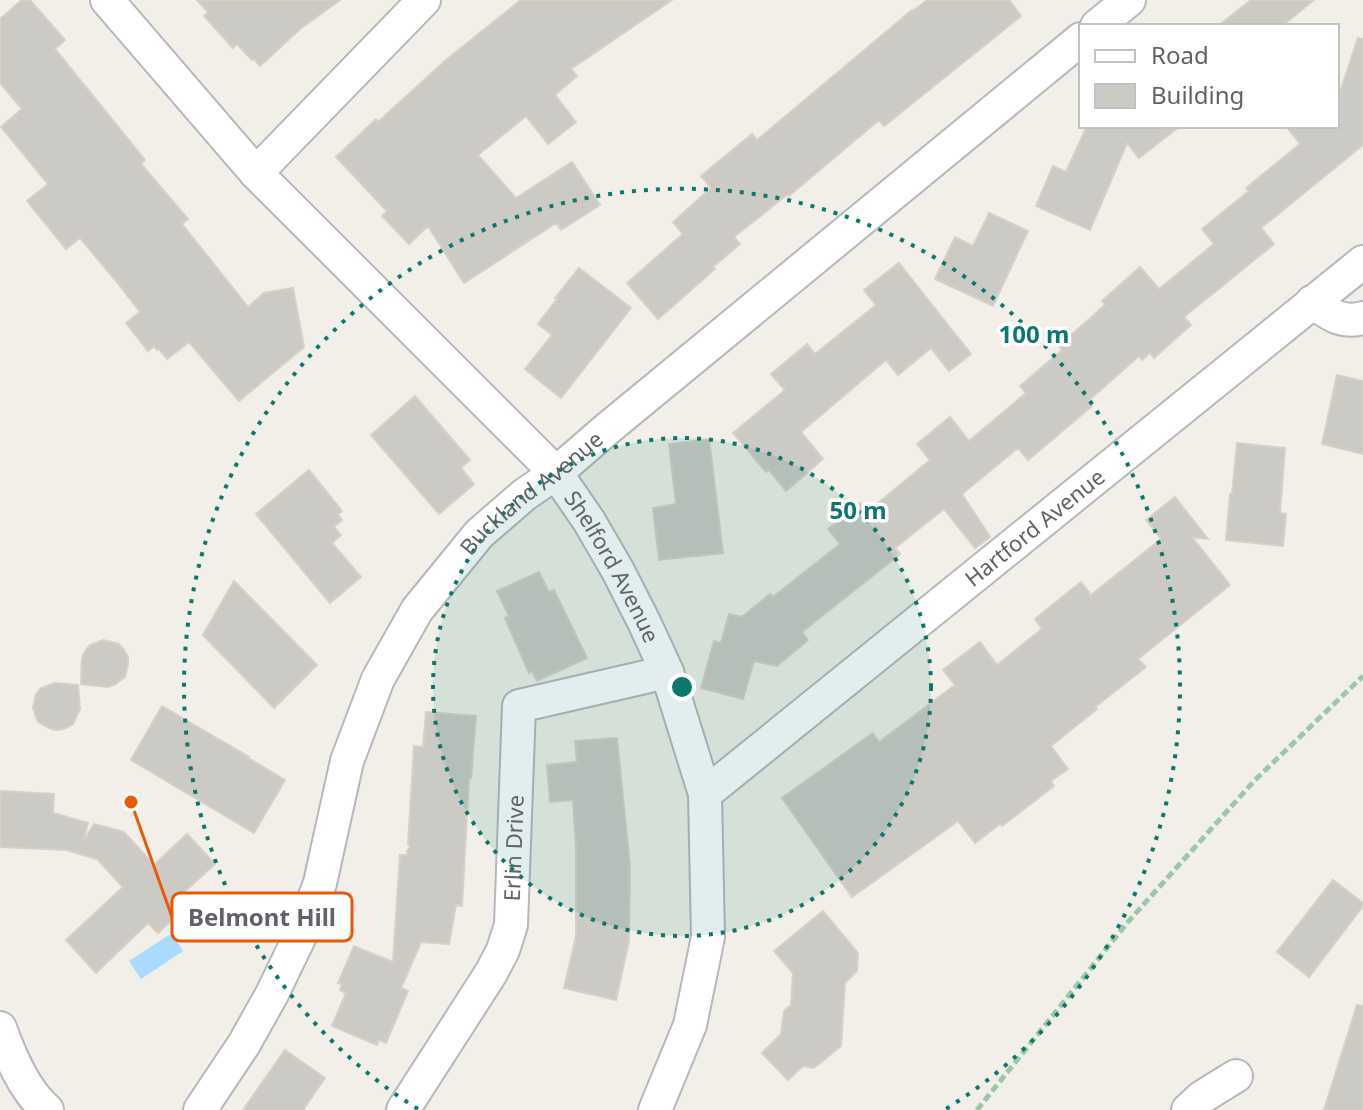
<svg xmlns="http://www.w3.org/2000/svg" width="1363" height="1110" font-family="'Noto Sans',sans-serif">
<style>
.water{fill:#aadaff}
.building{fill:#cccac5;stroke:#d6d1c6;stroke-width:2}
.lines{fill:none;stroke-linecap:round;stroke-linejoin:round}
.street-casing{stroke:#b5b8bc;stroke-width:36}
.path{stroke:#9cc7a9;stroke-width:5;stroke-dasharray:8 4;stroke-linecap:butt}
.street{stroke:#fff;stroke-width:32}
.ring{fill:none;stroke:#0f766e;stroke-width:4;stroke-dasharray:4 8}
.labels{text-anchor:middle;stroke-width:7;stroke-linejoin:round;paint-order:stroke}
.street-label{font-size:22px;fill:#5f6368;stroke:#fff}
.centre{fill:#0f766e;stroke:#fff;stroke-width:4}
.ring-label{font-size:24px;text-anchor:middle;font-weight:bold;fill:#0f766e;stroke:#fff;stroke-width:7;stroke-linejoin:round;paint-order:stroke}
.leader{fill:none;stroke:#e8590c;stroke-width:3}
.callout-dot{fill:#e8590c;stroke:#fff;stroke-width:3}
.callout{fill:#fff;stroke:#e8590c;stroke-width:3}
.callout-label{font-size:24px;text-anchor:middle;font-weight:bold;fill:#5f6368}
</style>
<rect width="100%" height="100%" fill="#f1efe8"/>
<!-- water -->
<path class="water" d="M 172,933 L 183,951 L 141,979 L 129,961 Z"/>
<!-- building -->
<path class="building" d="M 22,0 L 30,0 L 65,40 L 55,49 L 145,160 L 141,164 L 188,219 L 182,224 L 248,307 L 264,293 L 293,288 L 304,347 L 239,401 L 189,342 L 167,359 L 159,349 L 157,350 L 154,346 L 148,351 L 126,323 L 140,312 L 116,281 L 80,238 L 66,249 L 27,201 L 48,184 L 1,127 L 22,109 L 0,83 L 0,19 Z
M 197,0 L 340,0 L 300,29 L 260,66 L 254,59 L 252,60 L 237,44 L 233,48 L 204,16 L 208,12 Z
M 521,0 L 672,0 L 571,69 L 577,76 L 555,95 L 576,122 L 548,144 L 526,116 L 478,155 L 516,198 L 572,162 L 600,205 L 561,230 L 556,223 L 464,283 L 428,226 L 409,244 L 382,216 L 387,211 L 336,157 L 376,119 L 378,122 L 446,60 Z
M 927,0 L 1009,0 L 1021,16 L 884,126 L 879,120 L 789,196 L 788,194 L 734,237 L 740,244 L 713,267 L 715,269 L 658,319 L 627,283 L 683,234 L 673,222 L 711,188 L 701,176 L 752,134 L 757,140 L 912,10 L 913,11 Z
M 1251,0 L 1314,0 L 1282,26 L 1218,26 Z
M 1358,38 L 1363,39 L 1363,145 L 1261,228 L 1274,244 L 1184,317 L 1191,325 L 1154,358 L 1150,353 L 1142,360 L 1139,356 L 1088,401 L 1092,406 L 1028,460 L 1018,448 L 962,494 L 990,537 L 975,548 L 944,509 L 895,548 L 900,554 L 802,632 L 808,640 L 777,666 L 754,661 L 743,699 L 701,688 L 714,641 L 721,643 L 729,614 L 742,617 L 770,594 L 773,597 L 840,544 L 828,529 L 860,503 L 867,512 L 930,460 L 917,444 L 950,417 L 969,441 L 1026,393 L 1020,386 L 1062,350 L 1059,346 L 1105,305 L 1102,301 L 1140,267 L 1159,289 L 1214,244 L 1202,229 L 1249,191 L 1246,188 L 1300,144 L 1286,126 L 1337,126 L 1337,101 Z
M 1087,126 L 1180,126 L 1139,158 L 1127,143 L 1090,230 L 1036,206 L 1053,166 L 1066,172 Z
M 989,213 L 1028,231 L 993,306 L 935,279 L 955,237 L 973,246 Z
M 899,263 L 971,354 L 949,371 L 931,348 L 898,375 L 886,360 L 801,432 L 823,459 L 786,491 L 769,470 L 766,472 L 733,433 L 785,390 L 771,374 L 807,344 L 815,354 L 876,305 L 864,290 Z
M 579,268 L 631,308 L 561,398 L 525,369 L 552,335 L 538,324 L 557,299 L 555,298 Z
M 1337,375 L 1363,381 L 1363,454 L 1322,444 Z
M 415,396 L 470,460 L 461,468 L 474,484 L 439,514 L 371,435 Z
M 709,439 L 723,553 L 659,560 L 653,508 L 676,504 L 669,444 Z
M 1237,443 L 1285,448 L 1280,513 L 1286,514 L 1283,546 L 1226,540 L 1230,494 L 1232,494 Z
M 309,470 L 342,511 L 338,514 L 342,520 L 334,527 L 341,535 L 332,543 L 361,577 L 330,603 L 256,514 Z
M 1175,497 L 1208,539 L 1192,537 L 1230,585 L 1138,659 L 1146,667 L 1095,707 L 1097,709 L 1051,746 L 1068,769 L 1051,781 L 1054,786 L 1002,826 L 1000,824 L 975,843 L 958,821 L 852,897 L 782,798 L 873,733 L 879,742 L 955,685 L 943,670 L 980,642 L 997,665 L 1042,629 L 1035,619 L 1081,582 L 1091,595 L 1161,539 L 1146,520 Z
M 539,572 L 549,592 L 554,590 L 587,658 L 537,681 L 532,671 L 529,673 L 505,618 L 509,616 L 497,591 Z
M 234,581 L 317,665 L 274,708 L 203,635 Z
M 103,640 L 119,644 L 124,650 L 128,657 L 128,665 L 125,677 L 114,685 L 107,687 L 81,684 L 82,658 L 85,651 L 90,645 Z
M 55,683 L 78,685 L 80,709 L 73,724 L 66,728 L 58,730 L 51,729 L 38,722 L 33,708 L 36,694 L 41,688 Z
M 162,706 L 249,757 L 248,758 L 285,780 L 254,833 L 131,760 Z
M 426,712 L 476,716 L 471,778 L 469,778 L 462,906 L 456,905 L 449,944 L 421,942 L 401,988 L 408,991 L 386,1043 L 379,1040 L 377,1045 L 332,1026 L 346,993 L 340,990 L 342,984 L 338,983 L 354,946 L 393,962 L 400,855 L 407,855 L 407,851 L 410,847 L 408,844 L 414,746 L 423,747 Z
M 617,738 L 630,866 L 629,941 L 616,1000 L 564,988 L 576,936 L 576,845 L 573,800 L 550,802 L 547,765 L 577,762 L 575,741 Z
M 0,791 L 54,794 L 53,813 L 88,823 L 83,842 L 94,824 L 124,832 L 154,865 L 187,834 L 215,864 L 181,895 L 189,904 L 158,933 L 148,923 L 96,973 L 66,940 L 123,887 L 97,859 L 66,850 L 0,847 Z
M 1333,880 L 1363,903 L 1363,906 L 1309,977 L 1277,952 Z
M 823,911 L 858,953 L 857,971 L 845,983 L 841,1046 L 814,1068 L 803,1066 L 788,1080 L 762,1053 L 781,1034 L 784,1011 L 791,1005 L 793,973 L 774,951 Z
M 1357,1005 L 1363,1006 L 1363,1110 L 1324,1110 Z
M 285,1050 L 325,1078 L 303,1110 L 243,1110 Z"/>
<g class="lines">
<!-- street casing -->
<g class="street-casing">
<g id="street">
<path id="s1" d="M 107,0 L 256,173 L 556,473 L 589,521 L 618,571 L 644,622 L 667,672 L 705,794 L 708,937 L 690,1025 L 655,1110"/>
<path d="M 1097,26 L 1129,0"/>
<path d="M 256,173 L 424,0"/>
<path d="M 1312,302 C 1330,314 1341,324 1363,318"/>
<path id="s2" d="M 705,794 L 1363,262"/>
<path d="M 0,1028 C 10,1056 24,1090 47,1110"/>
<path id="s3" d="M 200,1110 L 244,1044 L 272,994 L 299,938 L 320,883 L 347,761 L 378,679 L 417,610 L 479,534 L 524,495 L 556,473 L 607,429 L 1081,39"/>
<path id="s4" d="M 403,1110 L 491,973 L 503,950 L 511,925 L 519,706 L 667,672"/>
<path d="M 1188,1110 L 1202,1097 L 1236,1076"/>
</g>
</g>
<!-- path -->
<path class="path" d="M 977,1110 L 1127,923 L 1255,780 L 1363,676"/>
<!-- street -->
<use href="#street" class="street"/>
</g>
<!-- distance rings -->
<circle cx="682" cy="687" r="249" fill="#0f766e" fill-opacity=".12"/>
<g class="ring">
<circle cx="682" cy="687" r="249"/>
<path d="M418 1109A498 498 0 1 1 946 1109"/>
</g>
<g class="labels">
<!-- street labels -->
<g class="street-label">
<text dy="8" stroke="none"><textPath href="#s3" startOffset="714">Buckland Avenue</textPath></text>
<text dy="8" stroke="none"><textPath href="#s2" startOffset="424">Hartford Avenue</textPath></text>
<text dy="8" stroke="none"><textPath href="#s1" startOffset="762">Shelford Avenue</textPath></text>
<text dy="8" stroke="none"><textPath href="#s4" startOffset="292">Erlin Drive</textPath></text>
</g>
</g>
<circle cx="682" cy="687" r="12" class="centre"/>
<g class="ring-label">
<text x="1034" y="343">100 m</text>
<text x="858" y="519">50 m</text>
</g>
<!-- callouts -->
<path class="leader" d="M131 802L172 917"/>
<circle class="callout-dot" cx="131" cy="802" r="8"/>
<rect class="callout" x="172" y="893" width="180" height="48" rx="8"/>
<g class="callout-label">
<text x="262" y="926">Belmont Hill</text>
</g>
<!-- legend -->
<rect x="1079" y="24" width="260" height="104" fill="#ffffff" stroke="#bfc1c3" stroke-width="2"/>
<rect x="1095" y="50" width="40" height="12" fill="#ffffff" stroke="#bfc1c3" stroke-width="2"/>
<text x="1151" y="64" font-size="24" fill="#5f6368">Road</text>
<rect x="1095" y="84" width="40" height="24" fill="#cccac5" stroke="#bfc1c3" stroke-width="2"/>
<text x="1151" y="104" font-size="24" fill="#5f6368">Building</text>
</svg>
